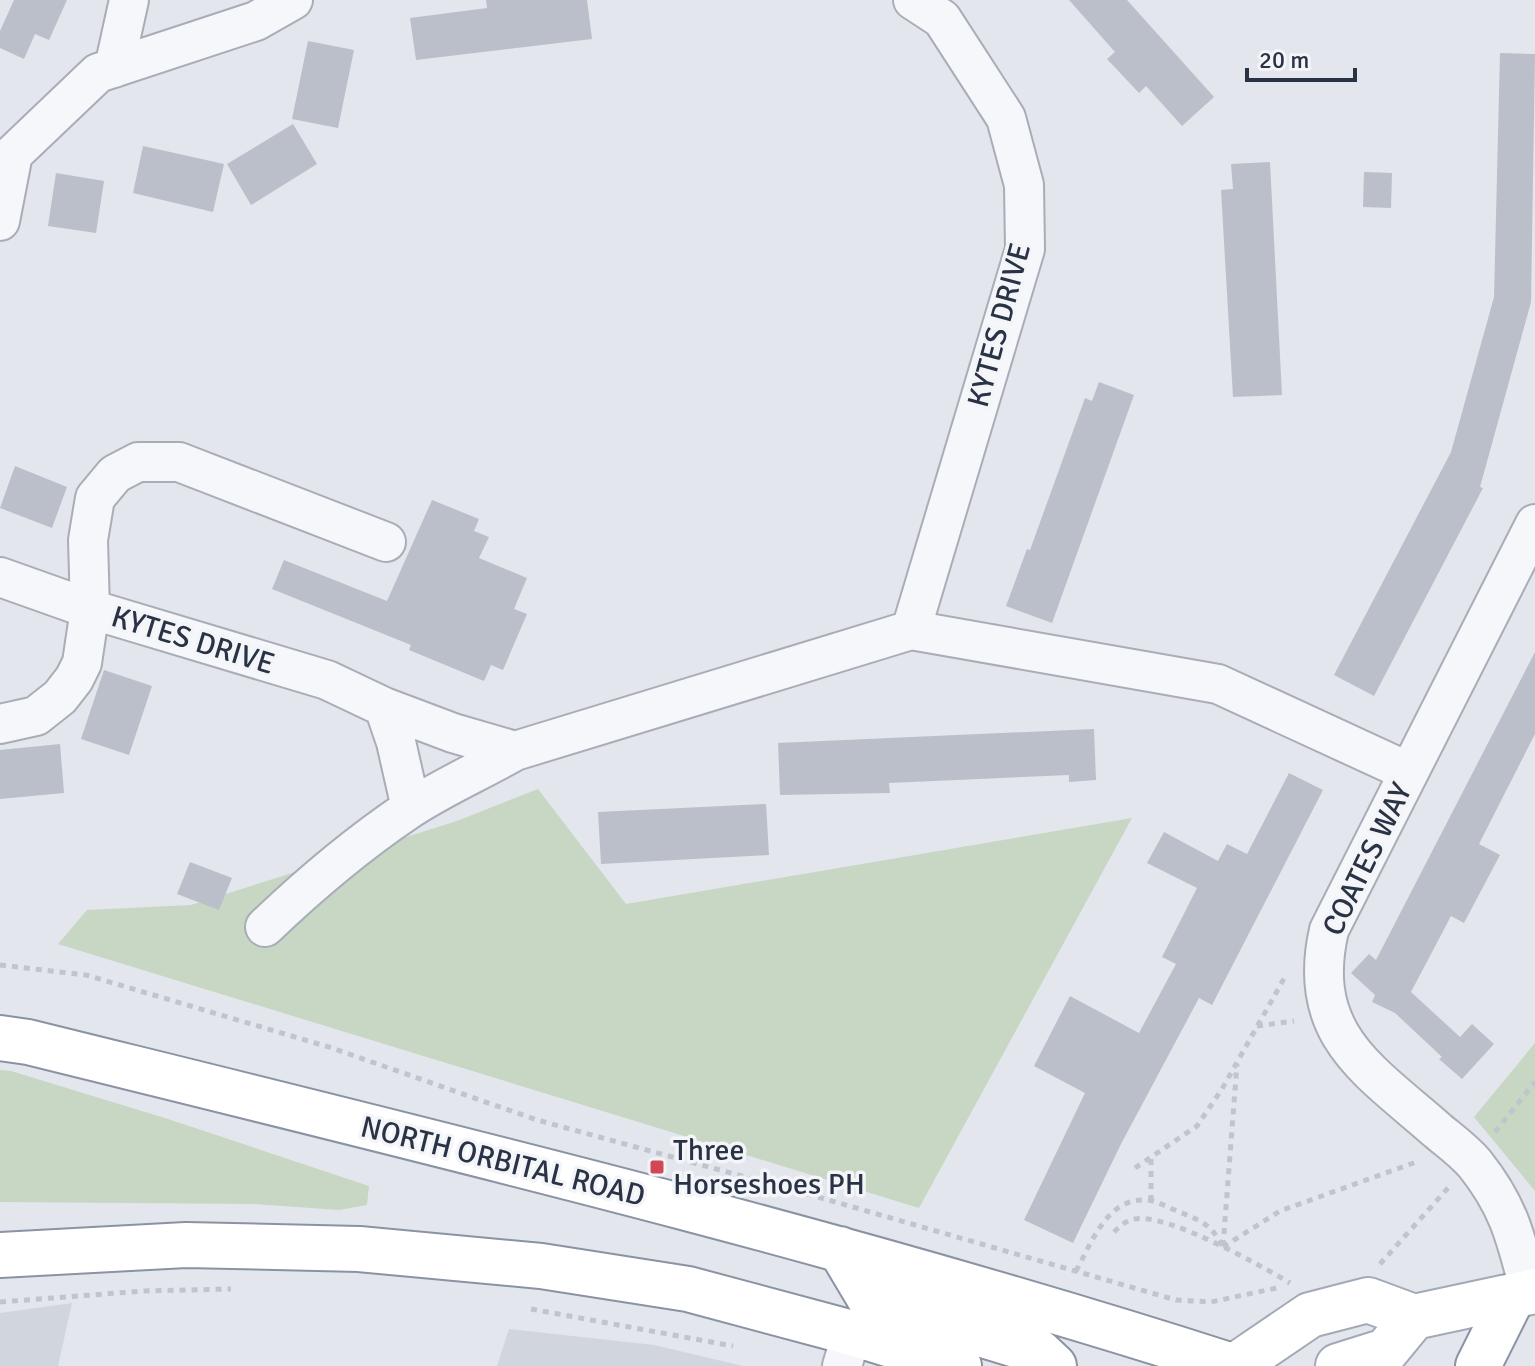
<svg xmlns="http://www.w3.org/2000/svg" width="1535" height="1366" font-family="Signika,sans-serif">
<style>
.built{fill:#d1d5de}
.green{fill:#c8d6c4}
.building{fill:#babfca}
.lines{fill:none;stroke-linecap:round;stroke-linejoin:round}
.minor-casing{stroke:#a8adb7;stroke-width:42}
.major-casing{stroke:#a2aab8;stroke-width:48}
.highway-casing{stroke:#8a93a3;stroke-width:48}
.path{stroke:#c1c4cb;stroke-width:5;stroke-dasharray:6 6;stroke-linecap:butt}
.minor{stroke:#f6f7fa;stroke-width:38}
.major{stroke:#fff;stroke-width:44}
.highway{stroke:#fff;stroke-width:44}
.poi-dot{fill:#d34656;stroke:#f3f5f9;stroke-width:3}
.labels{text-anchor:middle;stroke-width:7;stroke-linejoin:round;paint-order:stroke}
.street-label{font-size:30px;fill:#2a3345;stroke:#f3f5f9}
.poi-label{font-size:30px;fill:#2a3345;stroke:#f3f5f9;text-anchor:start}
</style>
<rect width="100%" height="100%" fill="#e3e6ec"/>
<!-- built -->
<path class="built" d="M 72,1303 L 58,1366 L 0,1366 L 0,1313 Z
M 509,1329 L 654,1345 L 743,1366 L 497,1366 Z"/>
<!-- green -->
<path class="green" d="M 538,789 L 626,904 L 1132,818 L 919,1208 L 58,944 L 87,910 L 191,905 L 457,821 Z
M 1535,1043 L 1535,1191 L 1474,1117 Z
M 0,1070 L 11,1071 L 168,1119 L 369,1186 L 367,1205 L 339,1210 L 254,1204 L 0,1202 Z"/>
<!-- building -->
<path class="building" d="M 14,0 L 67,0 L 49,40 L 35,34 L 24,59 L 0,48 L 0,31 Z
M 486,0 L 587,0 L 592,39 L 416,60 L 410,18 L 487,8 Z
M 1069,0 L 1127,0 L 1214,97 L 1182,126 L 1146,86 L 1139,93 L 1107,59 L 1115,52 Z
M 308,41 L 354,50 L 338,128 L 292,119 Z
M 1500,53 L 1535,54 L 1531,302 L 1480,487 L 1483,488 L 1374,696 L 1334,675 L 1451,452 L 1494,297 Z
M 293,124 L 317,164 L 251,205 L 227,164 Z
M 143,146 L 224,164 L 213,212 L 133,193 Z
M 1270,162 L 1282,395 L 1233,397 L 1221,190 L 1233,189 L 1231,164 Z
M 1364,172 L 1392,173 L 1391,208 L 1363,207 Z
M 56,173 L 104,181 L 96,233 L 48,226 Z
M 1099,382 L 1134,395 L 1052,623 L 1006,606 L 1027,549 L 1030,550 L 1085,398 L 1092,401 Z
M 15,466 L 67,487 L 52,528 L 0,508 Z
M 432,500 L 479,519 L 474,531 L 489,537 L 479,558 L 527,578 L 514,609 L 527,614 L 503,670 L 491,665 L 484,681 L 409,650 L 411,645 L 272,589 L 284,560 L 387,601 Z
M 1535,652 L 1535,734 L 1479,844 L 1500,855 L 1464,923 L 1451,916 L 1411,992 L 1460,1037 L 1472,1024 L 1494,1044 L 1462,1079 L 1439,1059 L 1442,1057 L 1395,1013 L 1372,1002 L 1375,995 L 1351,973 L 1369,954 L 1376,960 Z
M 104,670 L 152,686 L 129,755 L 81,739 Z
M 1094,729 L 1096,780 L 1069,782 L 1069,775 L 889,783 L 890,793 L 780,795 L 778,743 Z
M 60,744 L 64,793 L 0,799 L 0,750 Z
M 1289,773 L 1323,790 L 1212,1005 L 1199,998 L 1121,1144 L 1073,1243 L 1024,1220 L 1085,1093 L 1034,1066 L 1070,996 L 1139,1033 L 1176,964 L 1162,957 L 1197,888 L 1147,863 L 1164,832 L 1218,861 L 1227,844 L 1247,854 Z
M 766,804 L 769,855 L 601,864 L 598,812 Z
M 190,862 L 232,878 L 219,910 L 177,894 Z"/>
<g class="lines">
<!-- minor casing -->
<g class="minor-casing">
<path id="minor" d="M 114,68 L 129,0
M 0,221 L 13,154 L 98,73 L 256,21 L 293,0
M 0,577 L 90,609 L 327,680 L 384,707 L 453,733 L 515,751 L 911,630 L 1218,684 L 1409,772
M 911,630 L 1025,249 L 1024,185 L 1006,118 L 942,19 L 913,0
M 384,707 L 396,742 L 411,808
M 0,724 L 36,716 L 60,697 L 74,679 L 82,663 L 90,609 L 88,540 L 95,498 L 115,474 L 138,462 L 179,462 L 386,542
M 265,927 C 310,884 356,845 408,810 C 441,788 480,771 515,751
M 1530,1292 C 1516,1239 1510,1208 1475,1164 C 1464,1151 1450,1141 1438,1131 C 1369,1070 1305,1035 1329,930 L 1535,524
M 842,1366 L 852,1333"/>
</g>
<!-- major casing -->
<g class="major-casing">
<path id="major" d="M 1235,1366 L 1310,1315 L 1368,1300 L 1414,1317 L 1535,1291
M 1338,1366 L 1386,1351 L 1414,1317"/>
</g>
<!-- highway casing -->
<g class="highway-casing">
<path id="highway" d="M 0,1038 L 28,1042 C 432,1142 836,1239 1232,1366
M 840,1249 L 871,1301 L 1039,1352 L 1054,1366
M 0,1255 L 186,1245 L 359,1249 L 541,1266 L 688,1289 L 852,1333 L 959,1366
M 1478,1366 L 1513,1296"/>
</g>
<!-- path -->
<path class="path" d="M 0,965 L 86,975 L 332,1048 L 537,1120 L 804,1193 L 1176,1300 L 1211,1302 L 1277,1288
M 1257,1026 L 1294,1021
M 1495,1132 L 1535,1082
M 1151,1159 L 1151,1200
M 1135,1168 L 1197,1126 L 1222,1089 L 1286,975
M 1114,1232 C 1120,1226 1126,1220 1135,1219 C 1167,1213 1260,1265 1290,1283
M 1223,1246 L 1237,1064
M 1223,1247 L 1280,1211 L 1419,1161
M 1380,1264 L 1448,1188
M 1076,1271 C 1092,1242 1107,1198 1146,1200 C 1156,1200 1166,1207 1175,1210 C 1200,1221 1210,1222 1223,1247
M 0,1302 L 144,1291 L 231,1289
M 531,1309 L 733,1346"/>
<!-- minor -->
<use href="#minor" class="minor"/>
<!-- major -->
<use href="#major" class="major"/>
<!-- highway -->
<use href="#highway" class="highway"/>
</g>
<!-- markers -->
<rect class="poi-dot" x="649" y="1159" width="16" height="16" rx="4"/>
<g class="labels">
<!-- street labels -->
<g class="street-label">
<text transform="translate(999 325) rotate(-75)" y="10">KYTES DRIVE</text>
<text transform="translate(193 640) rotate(17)" y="10">KYTES DRIVE</text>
<text transform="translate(1367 859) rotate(-64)" y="10">COATES WAY</text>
<text transform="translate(503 1161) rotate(14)" y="10">NORTH ORBITAL ROAD</text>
</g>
<!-- poi labels -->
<g class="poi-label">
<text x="673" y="1160">Three<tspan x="673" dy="34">Horseshoes PH</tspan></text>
</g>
</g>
<!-- scale -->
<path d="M1247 68v12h108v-12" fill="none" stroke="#2a3345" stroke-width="4"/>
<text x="1259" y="68" font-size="24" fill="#2a3345" stroke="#f3f5f9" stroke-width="6" paint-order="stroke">20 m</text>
</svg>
